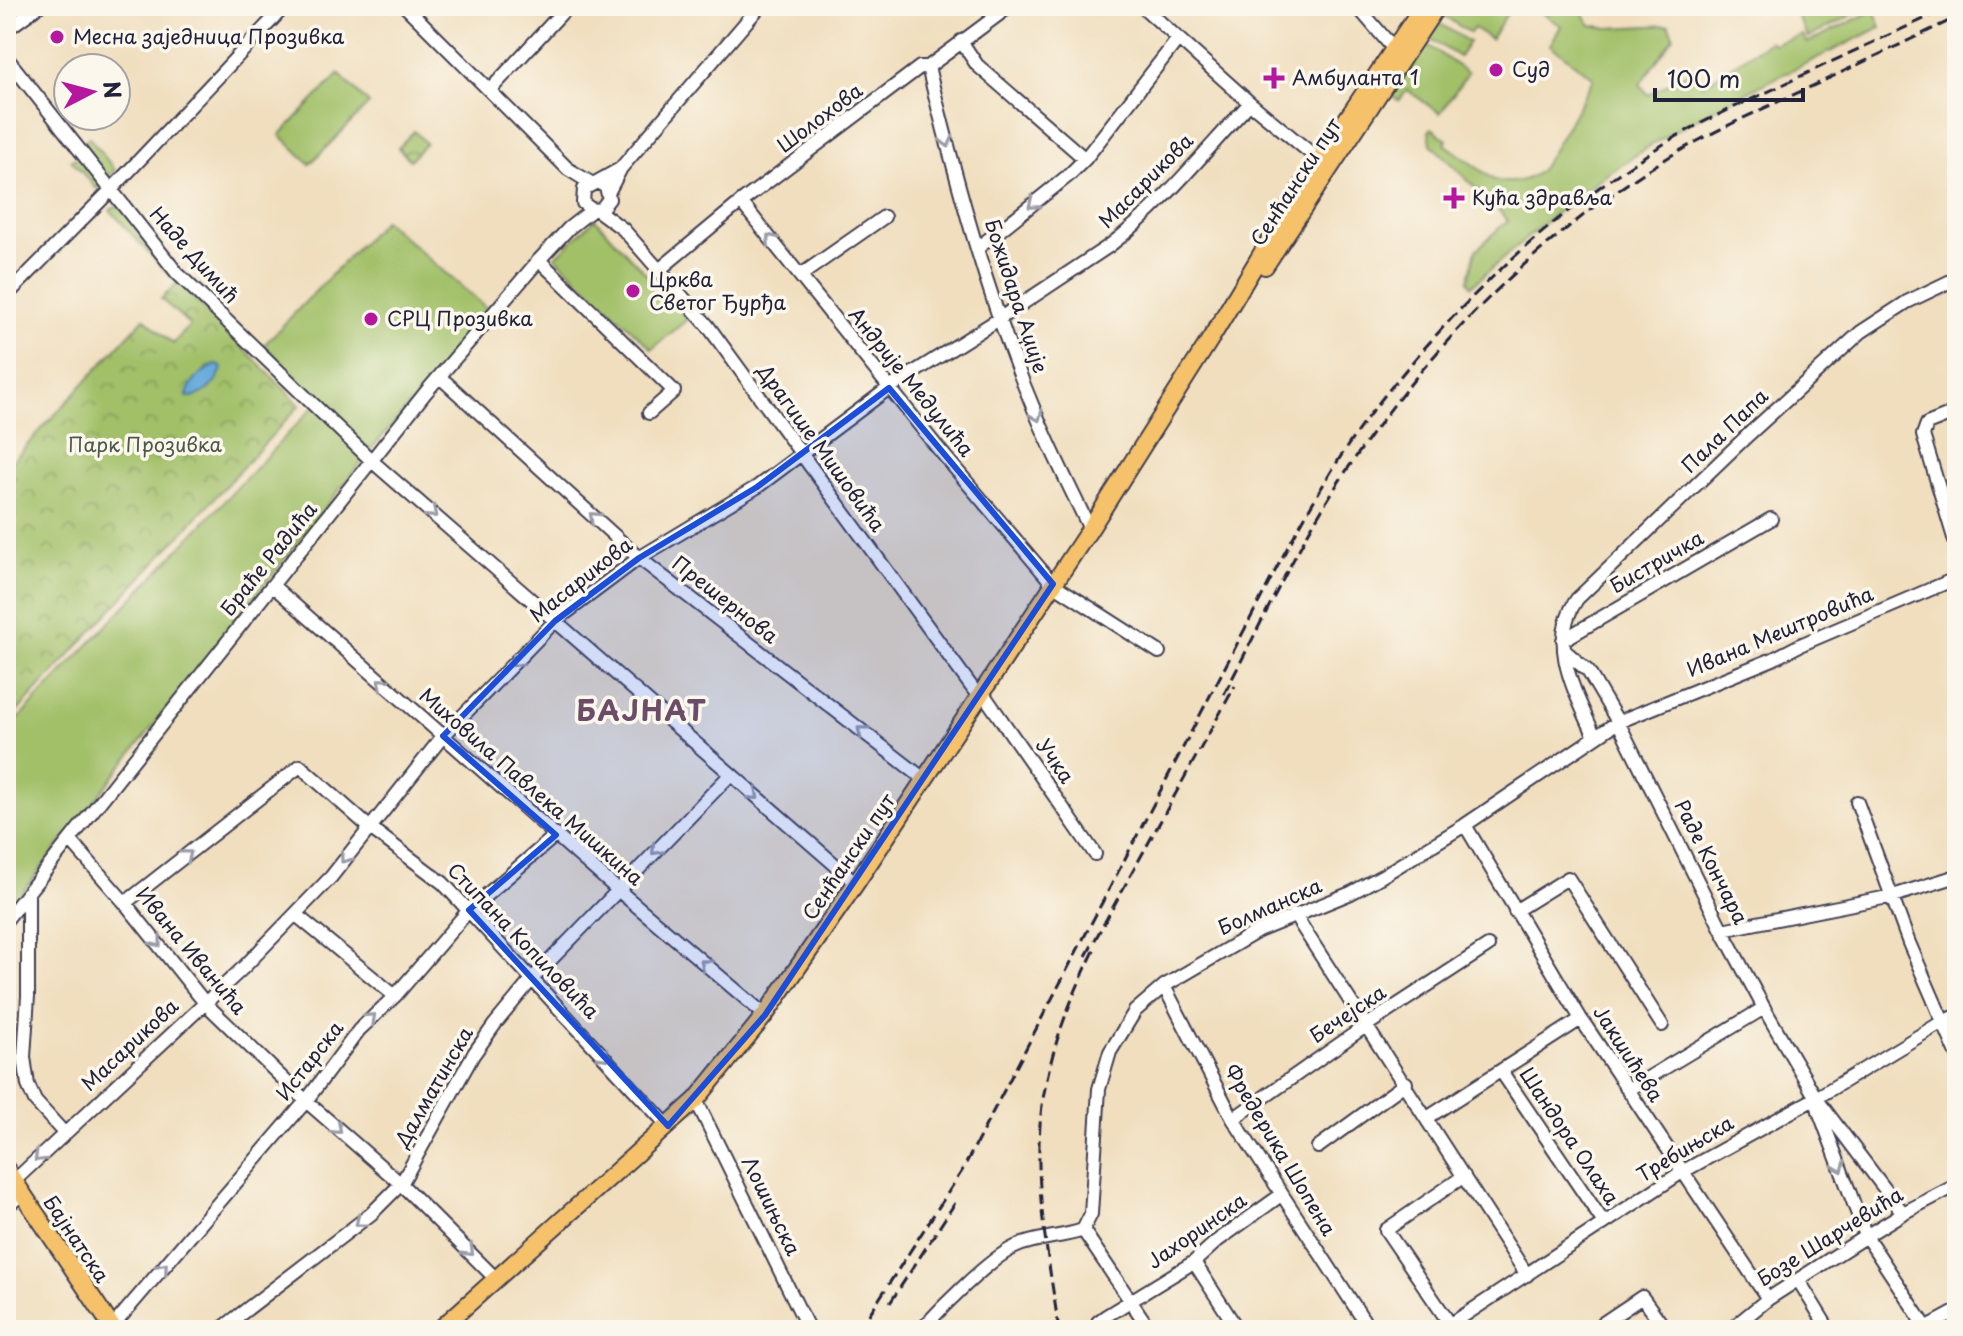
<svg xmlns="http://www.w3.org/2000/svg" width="1963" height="1336" font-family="'Playpen Sans',sans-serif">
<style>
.grass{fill:#a1c068;stroke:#627152;stroke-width:2}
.park{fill:url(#park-crowns);stroke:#627152;stroke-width:2}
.water{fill:#67abdc;stroke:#44668c;stroke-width:2}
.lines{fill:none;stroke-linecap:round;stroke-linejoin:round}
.minor-casing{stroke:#413e4f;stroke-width:16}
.major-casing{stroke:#413e4f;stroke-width:20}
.minor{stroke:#fff;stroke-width:12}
.major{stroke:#f5c16b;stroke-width:16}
.rail{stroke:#22223b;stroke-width:3;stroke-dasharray:12 6;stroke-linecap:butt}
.oneway{stroke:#9c9ca7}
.marked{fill:#1d4ed8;fill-opacity:0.2;stroke:#1d4ed8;stroke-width:6;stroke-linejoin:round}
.poi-dot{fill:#b5179e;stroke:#fbf7ec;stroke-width:3}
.labels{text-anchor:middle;stroke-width:7;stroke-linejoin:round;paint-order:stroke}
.poi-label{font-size:20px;fill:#22223b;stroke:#fbf7ec;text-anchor:start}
.street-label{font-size:20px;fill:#22223b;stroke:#fbf7ec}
.park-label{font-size:20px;fill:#4e594b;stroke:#fbf7ec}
.district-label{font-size:28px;font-weight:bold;letter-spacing:2px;fill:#6b4d68;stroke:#fbf7ec}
</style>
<defs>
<pattern id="park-crowns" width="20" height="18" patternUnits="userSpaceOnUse" patternTransform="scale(2)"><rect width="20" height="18" fill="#a1c068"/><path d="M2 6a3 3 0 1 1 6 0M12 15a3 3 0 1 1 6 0" fill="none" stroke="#839c57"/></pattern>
</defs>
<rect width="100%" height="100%" fill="#fbf7ec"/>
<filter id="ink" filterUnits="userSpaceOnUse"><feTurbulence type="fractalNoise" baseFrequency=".0125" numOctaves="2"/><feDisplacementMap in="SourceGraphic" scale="16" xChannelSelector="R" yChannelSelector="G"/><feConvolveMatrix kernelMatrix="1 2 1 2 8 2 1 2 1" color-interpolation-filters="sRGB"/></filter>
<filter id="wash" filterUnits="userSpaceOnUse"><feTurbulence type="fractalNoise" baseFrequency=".006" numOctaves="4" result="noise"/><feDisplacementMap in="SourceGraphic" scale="32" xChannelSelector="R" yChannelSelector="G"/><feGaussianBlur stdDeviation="1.8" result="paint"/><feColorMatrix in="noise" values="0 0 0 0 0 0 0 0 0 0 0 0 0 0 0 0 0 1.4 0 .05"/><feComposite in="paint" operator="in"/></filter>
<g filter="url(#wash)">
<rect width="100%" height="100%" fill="#f0debe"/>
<!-- grass -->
<path class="grass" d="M 1451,6 L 1512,6 L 1491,39 L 1474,28 L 1470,33 L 1444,16 Z
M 1532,6 L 1578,6 L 1591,25 L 1608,28 L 1669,25 L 1674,37 L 1640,84 L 1648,95 L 1691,71 L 1703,85 L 1770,41 L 1773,44 L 1802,35 L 1807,43 L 1874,10 L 1881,27 C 1792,71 1699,111 1618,167 C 1566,202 1519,245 1471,286 L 1468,281 L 1476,250 L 1508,220 L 1431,144 L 1429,131 L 1432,128 L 1447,140 L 1445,144 L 1494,180 C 1507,184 1524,182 1536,174 C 1546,168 1585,93 1594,78 L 1550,45 L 1561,26 Z
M 1792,6 L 1866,6 L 1867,7 L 1808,38 Z
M 1439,23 L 1469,42 L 1459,57 L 1429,38 Z
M 1426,44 L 1468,73 L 1440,113 L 1407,90 L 1399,101 L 1391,96 Z
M 339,74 L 369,104 L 310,164 L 280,135 Z
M 89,137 L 115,170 L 97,189 L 71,160 L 83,156 L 78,149 Z
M 118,205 L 174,274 L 171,277 L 110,210 Z
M 595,219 L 688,319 L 652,349 L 555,257 Z
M 384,220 L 491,312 L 374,446 L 6,913 L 6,732 L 319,401 L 264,345 Z"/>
<!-- park -->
<path class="park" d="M 414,131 L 426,143 L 410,160 L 398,148 Z
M 178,282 L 300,405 L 6,724 L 6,468 L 144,318 L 173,344 L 190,325 L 161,299 Z"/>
<!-- water -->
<path class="water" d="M 216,365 L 220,366 L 222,369 C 216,384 204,398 187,397 C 188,383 202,371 216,365 Z"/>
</g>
<g filter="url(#ink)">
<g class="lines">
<!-- minor casing -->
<g class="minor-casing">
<path id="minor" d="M 405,6 L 568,169 L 591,183
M 1142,6 L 1250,103 L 1324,164
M 1357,6 L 1393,48
M 6,30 L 39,6
M 961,41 L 977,65 L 1085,159
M 6,57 L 177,273 L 373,462 L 856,883
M 928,67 C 953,168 980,270 1017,367 C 1038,423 1064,476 1090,529
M 491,89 L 568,6
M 599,183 L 606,187 L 609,199 L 601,209 L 592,210 L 583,203 L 584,189 L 620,169
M 609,191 L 621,168 L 760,6
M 741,202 L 937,447 L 1053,584 L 1159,652
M 597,210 L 623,229 L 708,326 L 979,697
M 979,247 L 1069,175 L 1085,159 L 1178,39
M 539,260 L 674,391 L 649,413
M 659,270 L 741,202 L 920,67 L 928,67 L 1010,6
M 801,275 L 884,217
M 6,296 L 111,190 L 285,6
M 440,377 L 639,558 L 924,779
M 1957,412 L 1927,424 L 1923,435 L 1957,548
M 273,586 L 618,890 L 765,1015
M 1563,640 L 1771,519
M 1564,650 L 1588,671 L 1618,722 L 1722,930 L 1764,1008 L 1816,1098 L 1903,1213
M 982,692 L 1095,854
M 1595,737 C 1576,693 1546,644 1577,599 L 1748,435 L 1861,332 L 1907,302 L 1957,278
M 1857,802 L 1909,943 L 1957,1054
M 1465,825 L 1581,1019 L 1768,1299
M 70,840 L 125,903 L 205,1003 L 306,1101 L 401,1184 L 496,1279
M 28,894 L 28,996 L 24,1057 L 28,1085 L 35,1101 L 64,1133
M 125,903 L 300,766 L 369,827 L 443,883 L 668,1126
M 1515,911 L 1568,878 L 1662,1025
M 295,914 L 395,996
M 1294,914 L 1527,1275
M 6,920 L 426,392 L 539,260 L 569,228 L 592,210
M 1722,930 L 1893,896 L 1957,876
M 1164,986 L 1233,1119 L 1370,1330
M 1501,1071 L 1604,1223
M 1628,1090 L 1764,1008
M 1816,1098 L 1819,1111 L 1866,1236 L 1928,1330
M 696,1100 L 809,1330
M 1427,1118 L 1581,1019
M 1233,1119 L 1367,1025 L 1488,946
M 1318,1147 L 1406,1083
M 14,1181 L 244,967 L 331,877 L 443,736 L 555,621 L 639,558 L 757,487 L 889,388 L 999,319 L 1109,246 C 1162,206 1205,151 1250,103
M 6,1207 L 22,1194
M 1083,1230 L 1091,1214 L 1099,1089 L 1110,1052 L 1135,1011 L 1164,986 L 1258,931 L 1351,893 L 1382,876 L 1465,825 L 1618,722 L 1773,659 L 1800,645 L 1957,578
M 1083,1230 L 1150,1330
M 1194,1262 L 1238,1330
M 1799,1281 L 1829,1330
M 1450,1324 L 1386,1230 L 1464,1176
M 112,1327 L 306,1101 L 359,1030 L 395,996 L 469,910 L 556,835
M 220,1330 L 371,1214 L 401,1184 L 473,1055 L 495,1024 L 533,978 L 731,774
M 921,1330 C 941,1308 990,1258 1015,1247 C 1036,1237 1061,1238 1083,1230
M 1096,1330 L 1098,1322 L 1106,1316 L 1194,1262 L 1217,1241 L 1281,1195
M 1442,1330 L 1682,1172 L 1816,1098 L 1944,1021 L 1957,1016
M 1593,1330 L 1642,1297 L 1666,1330
M 1730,1330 L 1768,1299 L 1866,1236 L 1903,1213 L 1957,1185
M 1922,1330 L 1957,1311"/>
</g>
<!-- major casing -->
<g class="major-casing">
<path id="major" d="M 1265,266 L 1437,6
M 6,1169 L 114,1330
M 439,1330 L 696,1100 L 765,1015 L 856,883 L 1090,529 L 1211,338 L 1309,175 L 1423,6"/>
</g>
<!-- minor -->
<use href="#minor" class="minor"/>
<!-- major -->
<use href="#major" class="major"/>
<!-- rail -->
<path class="rail" d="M 1224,694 C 1265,617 1303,532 1353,461 C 1436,339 1546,230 1674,154 C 1716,130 1760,110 1804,90 C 1855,66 1906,42 1957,17
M 1086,956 L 1235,686
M 890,1303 L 955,1203
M 859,1330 L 962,1171 L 1284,554 C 1312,503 1341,451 1377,405 C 1458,302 1555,210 1667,142 C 1702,121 1739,105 1776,88 C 1834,60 1893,33 1952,6
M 1059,1330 C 1048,1254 1031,1175 1043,1099 C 1052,1045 1071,997 1095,949"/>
</g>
<!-- one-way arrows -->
<defs><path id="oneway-chevron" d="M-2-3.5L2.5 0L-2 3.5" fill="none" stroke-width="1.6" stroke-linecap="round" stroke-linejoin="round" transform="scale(2)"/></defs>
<g class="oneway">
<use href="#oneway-chevron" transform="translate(947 142) rotate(76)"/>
<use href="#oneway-chevron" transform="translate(1033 204) rotate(141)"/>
<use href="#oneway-chevron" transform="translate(771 239) rotate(-130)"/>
<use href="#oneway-chevron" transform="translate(1037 416) rotate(68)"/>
<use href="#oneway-chevron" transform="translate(432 513) rotate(41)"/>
<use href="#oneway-chevron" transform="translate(594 517) rotate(-137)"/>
<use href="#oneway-chevron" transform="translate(516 662) rotate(134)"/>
<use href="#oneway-chevron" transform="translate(382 683) rotate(-139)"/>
<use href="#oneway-chevron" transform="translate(862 731) rotate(-142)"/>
<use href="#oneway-chevron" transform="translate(754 795) rotate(41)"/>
<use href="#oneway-chevron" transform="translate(656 850) rotate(133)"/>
<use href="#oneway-chevron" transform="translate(187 855) rotate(-38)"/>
<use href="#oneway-chevron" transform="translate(345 858) rotate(128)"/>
<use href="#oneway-chevron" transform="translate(157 942) rotate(52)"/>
<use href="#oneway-chevron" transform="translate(705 964) rotate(-140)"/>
<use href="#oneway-chevron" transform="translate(371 1018) rotate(-43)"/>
<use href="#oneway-chevron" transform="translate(604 1056) rotate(47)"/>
<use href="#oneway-chevron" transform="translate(337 1129) rotate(41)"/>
<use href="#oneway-chevron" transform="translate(39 1157) rotate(136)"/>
<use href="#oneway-chevron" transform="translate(1840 1167) rotate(69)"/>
<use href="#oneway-chevron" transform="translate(360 1222) rotate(142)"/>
<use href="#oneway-chevron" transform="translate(469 1251) rotate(45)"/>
<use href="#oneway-chevron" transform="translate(163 1268) rotate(-49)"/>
</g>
</g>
<!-- marked area -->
<path class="marked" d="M 889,388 L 1053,584 L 765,1015 L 668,1126 L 469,910 L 556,835 L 443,736 L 555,621 L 639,558 L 757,487 Z"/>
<!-- markers -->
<g class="poi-dot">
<circle cx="57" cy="37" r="8"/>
<circle cx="1496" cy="70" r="8"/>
<path d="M1270 66h8v8h8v8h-8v8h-8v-8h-8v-8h8z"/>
<path d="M1450 186h8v8h8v8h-8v8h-8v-8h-8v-8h8z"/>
<circle cx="633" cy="291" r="8"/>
<circle cx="371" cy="319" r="8"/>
</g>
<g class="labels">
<!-- poi labels -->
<g class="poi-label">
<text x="73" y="44">Месна заједница Прозивка</text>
<text x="1512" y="77">Суд</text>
<text x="1292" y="85">Амбуланта 1</text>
<text x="1472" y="205">Кућа здравља</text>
<text x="649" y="287">Црква<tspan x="649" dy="23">Светог Ђурђа</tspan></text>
<text x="387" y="326">СРЦ Прозивка</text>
</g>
<!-- street labels -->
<g class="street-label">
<text transform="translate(820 118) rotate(-37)" y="7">Шолохова</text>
<text transform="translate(1146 181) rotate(-45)" y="7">Масарикова</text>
<text transform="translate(1296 182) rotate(-57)" y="7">Сенћански пут</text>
<text transform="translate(194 255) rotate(48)" y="7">Наде Димић</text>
<text transform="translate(1016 296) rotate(72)" y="7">Божидара Аџије</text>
<text transform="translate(911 382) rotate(51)" y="7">Андрије Медулића</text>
<text transform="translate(1725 431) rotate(-44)" y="7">Пала Папа</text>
<text transform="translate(821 448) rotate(54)" y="7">Драгише Мишовића</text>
<text transform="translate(269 559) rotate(-51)" y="7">Браће Радића</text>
<text transform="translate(1657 562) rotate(-30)" y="7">Бистричка</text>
<text transform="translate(581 580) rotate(-38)" y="7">Масарикова</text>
<text transform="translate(725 600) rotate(38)" y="7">Прешернова</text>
<text transform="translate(1780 632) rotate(-23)" y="7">Ивана Мештровића</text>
<text transform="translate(1055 761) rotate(55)" y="7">Учка</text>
<text transform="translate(531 787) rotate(41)" y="7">Миховила Павлека Мишкина</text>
<text transform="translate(849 857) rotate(-56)" y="7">Сенћански пут</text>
<text transform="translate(1711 862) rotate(63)" y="7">Раде Кончара</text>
<text transform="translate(1270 907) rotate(-24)" y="7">Болманска</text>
<text transform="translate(523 941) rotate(46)" y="7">Стипана Копиловића</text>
<text transform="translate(191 951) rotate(50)" y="7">Ивана Иванића</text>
<text transform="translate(1348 1014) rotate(-34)" y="7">Бечејска</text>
<text transform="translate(130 1045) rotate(-43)" y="7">Масарикова</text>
<text transform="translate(1628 1054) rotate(57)" y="7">Јакшићева</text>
<text transform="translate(310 1061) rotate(-52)" y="7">Истарска</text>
<text transform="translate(434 1087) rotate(-60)" y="7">Далматинска</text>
<text transform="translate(1569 1136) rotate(56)" y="7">Шандора Олаха</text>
<text transform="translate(1685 1149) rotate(-31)" y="7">Требињска</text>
<text transform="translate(1280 1150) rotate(59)" y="7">Фредерика Шопена</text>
<text transform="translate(771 1206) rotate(64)" y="7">Лошињска</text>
<text transform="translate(1197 1231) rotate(-35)" y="7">Јахоринска</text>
<text transform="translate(1830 1237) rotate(-32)" y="7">Бозе Шарчевића</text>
<text transform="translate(76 1239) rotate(56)" y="7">Бајнатска</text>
</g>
<!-- park labels -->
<g class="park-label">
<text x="145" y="452">Парк Прозивка</text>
</g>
<!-- district labels -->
<g class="district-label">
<text x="642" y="721">БАЈНАТ</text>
</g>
</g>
<!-- margin -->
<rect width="1963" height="1336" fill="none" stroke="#fbf7ec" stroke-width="32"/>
<!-- north arrow -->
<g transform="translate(92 92) rotate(84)"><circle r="38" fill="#fbf7ec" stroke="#a4a2a5" stroke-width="2"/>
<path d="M0-6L14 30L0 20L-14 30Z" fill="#b5179e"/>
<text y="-12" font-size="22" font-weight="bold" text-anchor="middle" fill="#22223b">N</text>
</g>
<!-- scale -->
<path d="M1655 88v12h148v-12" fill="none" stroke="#22223b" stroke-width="4"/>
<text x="1667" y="88" font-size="24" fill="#22223b" stroke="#fbf7ec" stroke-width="6" paint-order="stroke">100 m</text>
</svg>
